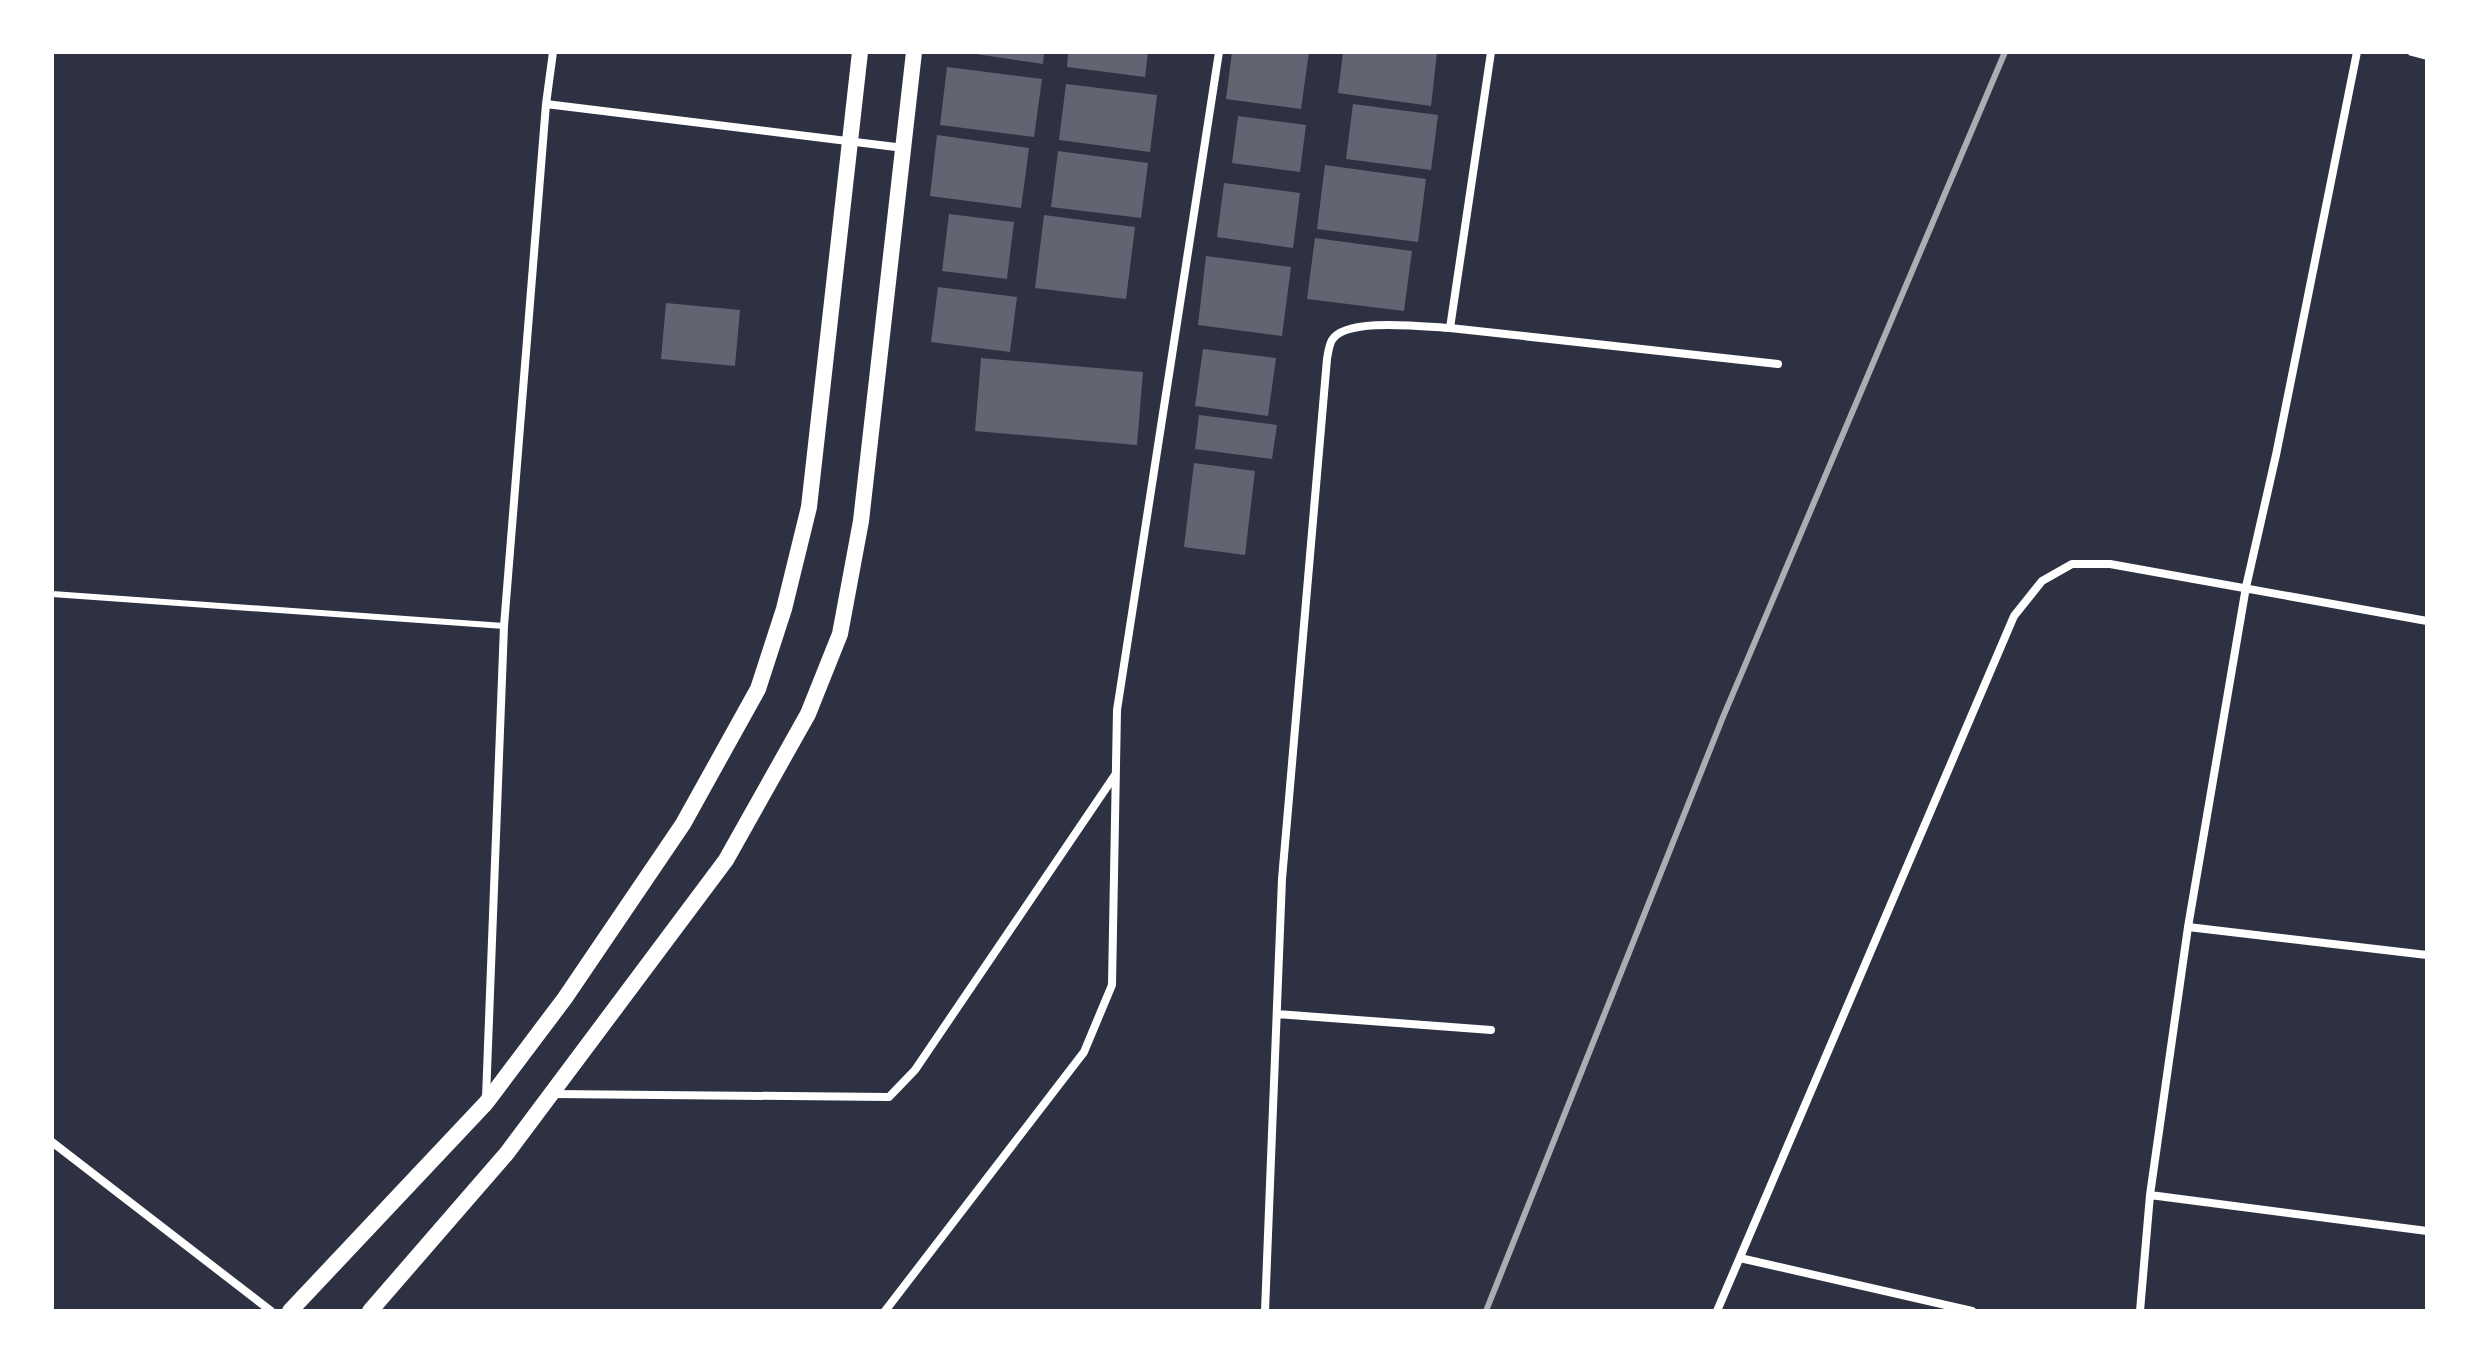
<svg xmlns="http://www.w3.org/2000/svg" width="2479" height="1363" font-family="Karla,sans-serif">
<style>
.building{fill:#626471}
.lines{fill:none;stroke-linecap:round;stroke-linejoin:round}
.service{stroke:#fff;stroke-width:6}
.minor{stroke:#fff;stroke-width:8}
.secondary{stroke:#fff;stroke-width:16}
.rail{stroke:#abadb3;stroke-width:6}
</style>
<rect width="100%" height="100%" fill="#2d3142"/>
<!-- building -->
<path class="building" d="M 962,52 L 1044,52 L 1043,64 Z
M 1068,52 L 1148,52 L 1145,77 L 1067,67 Z
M 1232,52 L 1309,52 L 1301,109 L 1226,99 Z
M 1343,52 L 1437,52 L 1431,106 L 1338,93 Z
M 947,67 L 1042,79 L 1034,137 L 940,125 Z
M 1066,84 L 1157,95 L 1150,152 L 1059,140 Z
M 1353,104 L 1438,115 L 1431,170 L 1346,159 Z
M 1238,116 L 1306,125 L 1300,172 L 1232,163 Z
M 937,135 L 1029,148 L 1021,208 L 930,196 Z
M 1058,151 L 1148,163 L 1141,218 L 1051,207 Z
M 1325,165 L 1426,179 L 1418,242 L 1317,229 Z
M 1224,183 L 1300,193 L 1293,248 L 1217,237 Z
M 949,214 L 1014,222 L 1007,279 L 942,271 Z
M 1044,215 L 1135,227 L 1126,299 L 1035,288 Z
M 1315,238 L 1412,251 L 1404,311 L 1307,299 Z
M 1206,256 L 1291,267 L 1282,336 L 1198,325 Z
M 938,287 L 1017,297 L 1010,352 L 931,342 Z
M 666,303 L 740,310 L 735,366 L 661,359 Z
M 1203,349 L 1276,358 L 1268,416 L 1195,406 Z
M 981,358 L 1143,372 L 1137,445 L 975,431 Z
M 1199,415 L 1277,425 L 1272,459 L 1195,449 Z
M 1194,463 L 1255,471 L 1245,555 L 1184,547 Z"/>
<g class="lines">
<!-- service -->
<path class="service" d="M 52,594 L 504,626"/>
<!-- minor -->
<path class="minor" d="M 1491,52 L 1450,328 L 1778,364
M 2357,52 L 2276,455 L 2246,587 L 2188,927 L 2427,955
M 2412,52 L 2427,56
M 546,104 L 904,148
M 2188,927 L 2150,1195 L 2427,1231
M 1277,1014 L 1491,1030
M 553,1094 L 889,1097 L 915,1070 L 1115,775
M 486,1098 L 504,626 L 546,104 L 553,52
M 52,1142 L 271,1311
M 1740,1258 L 1972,1311
M 885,1311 L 1084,1052 L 1112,985 L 1117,710 L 1219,52
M 1265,1311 L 1282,879 L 1327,359 C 1328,353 1329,345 1332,340 C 1346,317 1425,327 1450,328
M 1717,1311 L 2014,616 L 2042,581 L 2072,564 L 2110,564 L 2427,621
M 2140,1311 L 2150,1195"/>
<!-- secondary -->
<path class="secondary" d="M 290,1311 L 486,1103 L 565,998 L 683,824 L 758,689 L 784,609 L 809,507 L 860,52
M 370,1311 L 507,1153 L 726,860 L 808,714 L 840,634 L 861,521 L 914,52"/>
<!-- rail -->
<path class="rail" d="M 1486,1311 L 1723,717 L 2005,52"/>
</g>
<!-- border -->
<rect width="2479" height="1363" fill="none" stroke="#ffffff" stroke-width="108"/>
</svg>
